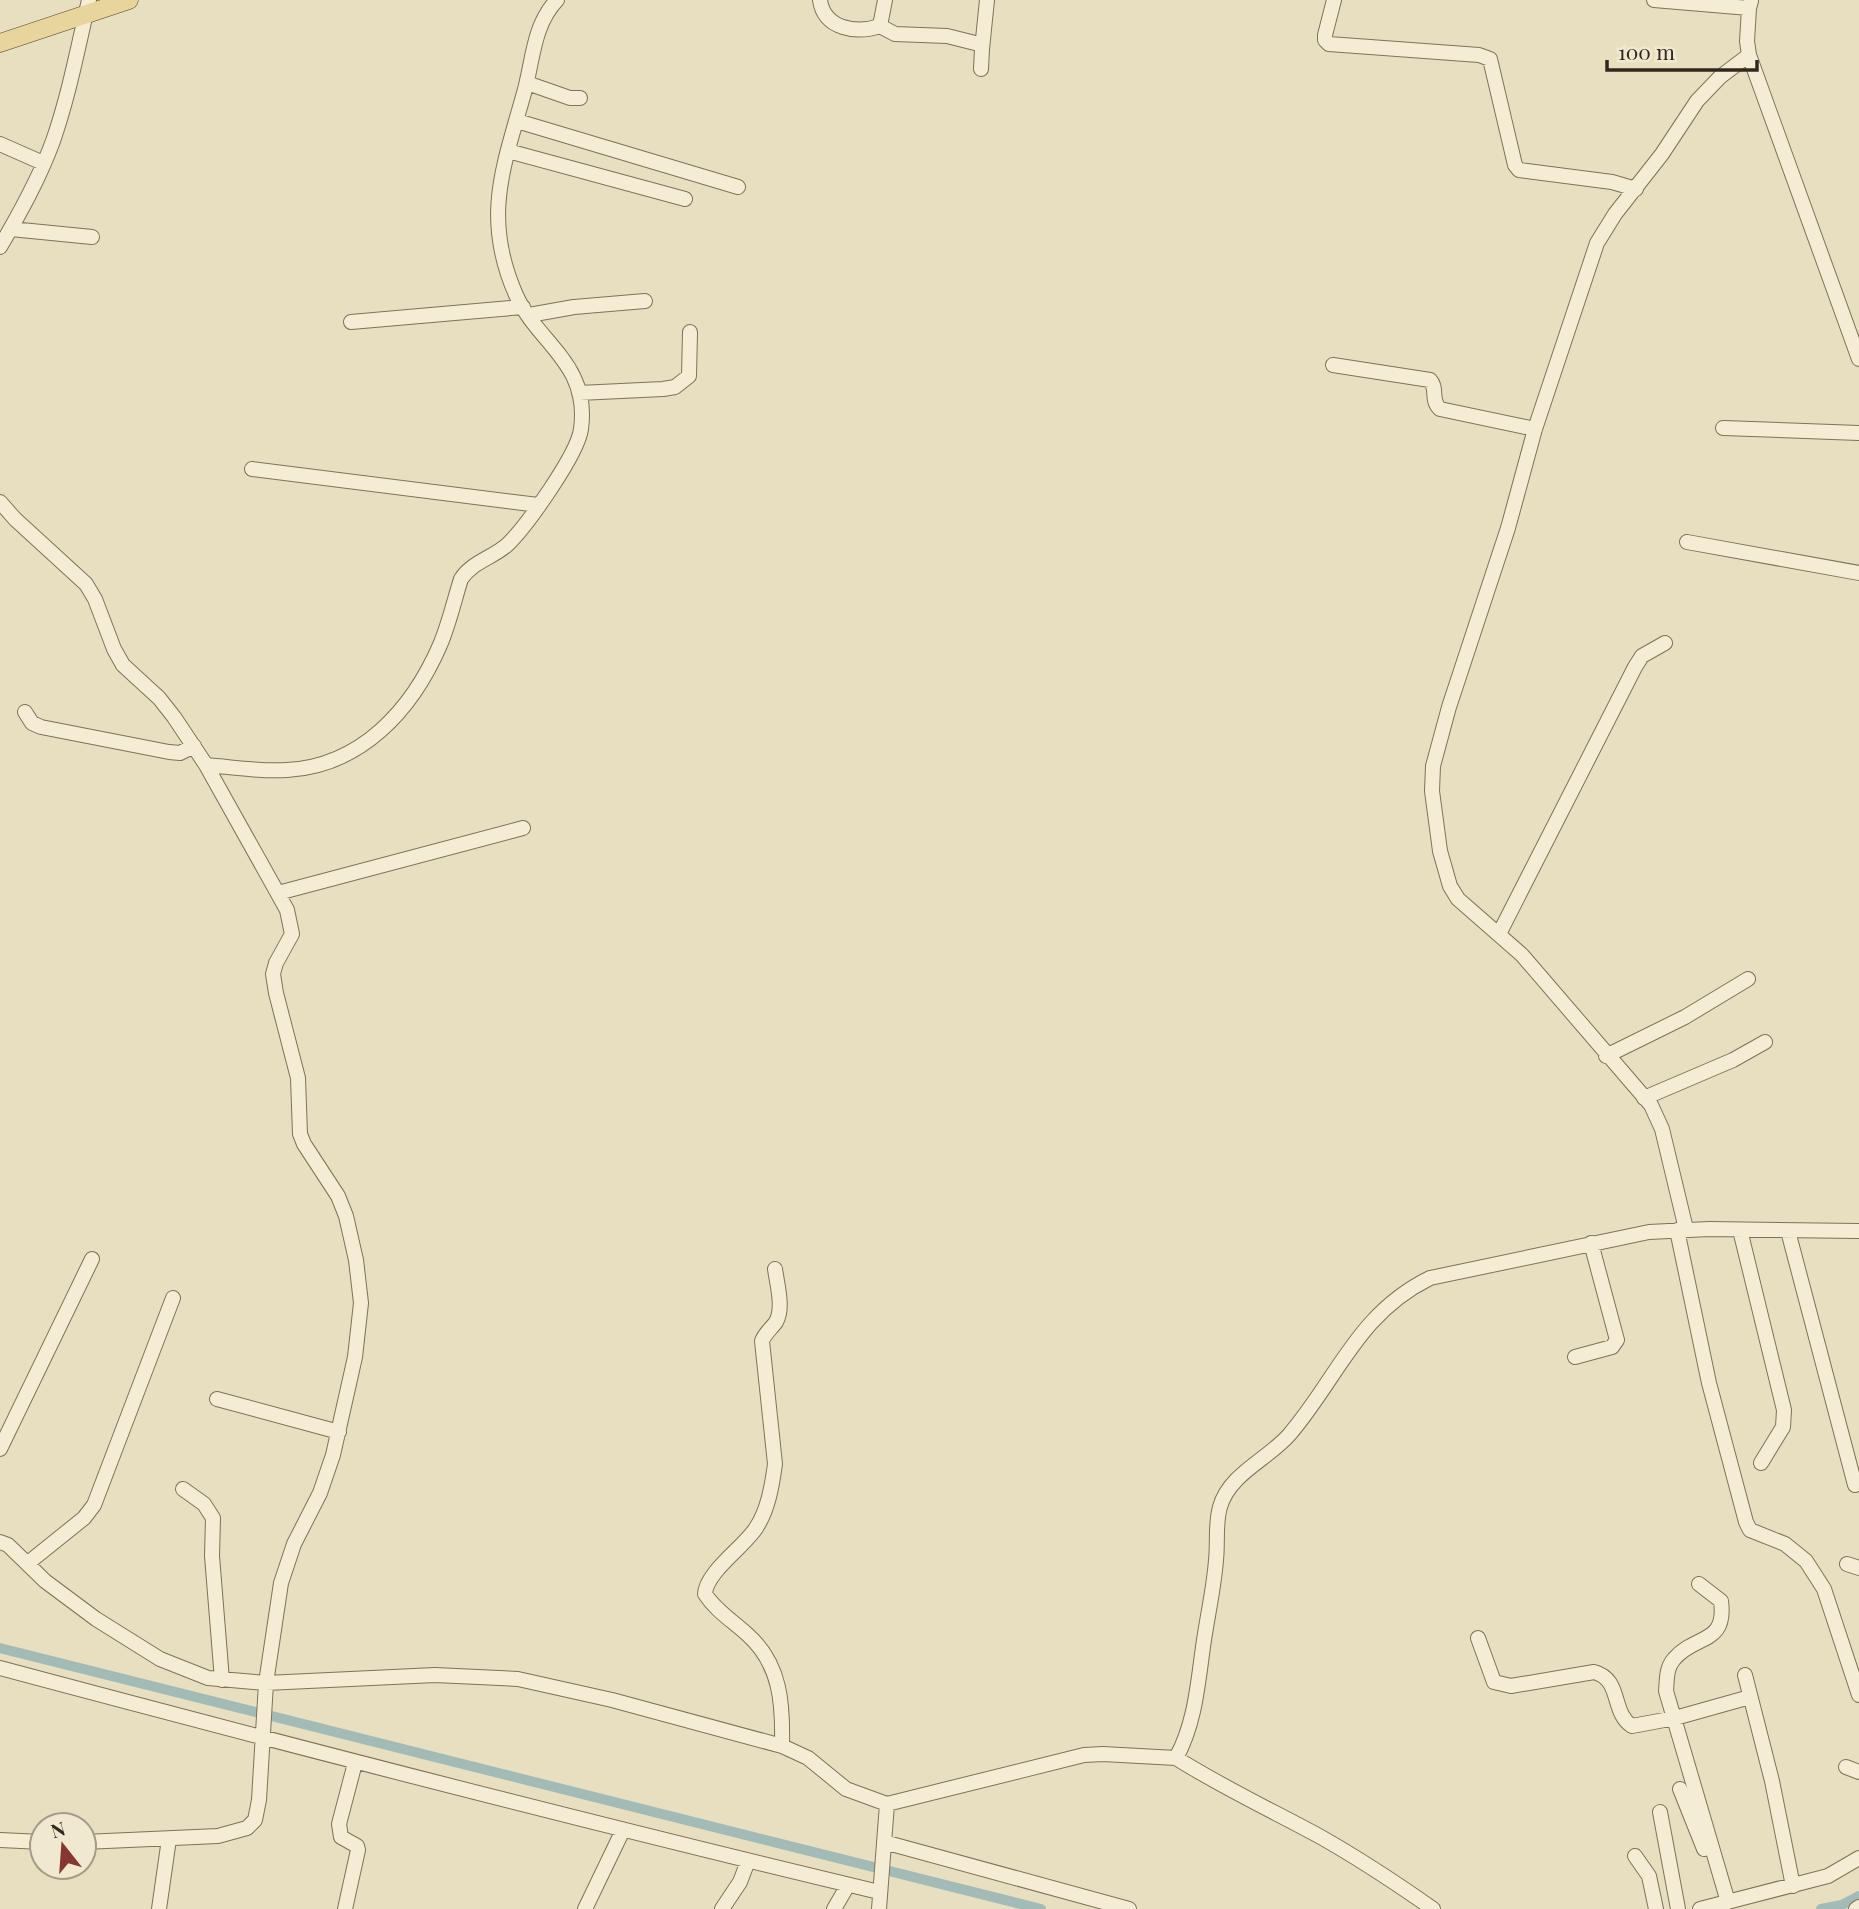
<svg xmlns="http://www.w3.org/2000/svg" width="1859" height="1909" font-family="'Playfair Display',serif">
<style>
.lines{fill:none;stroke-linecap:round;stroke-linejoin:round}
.canal{stroke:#a3bbb6;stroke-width:10}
.minor-casing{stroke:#7f715b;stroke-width:16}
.major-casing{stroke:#4d3f2f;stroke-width:19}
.minor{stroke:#f4ecd3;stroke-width:14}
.major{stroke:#e8d59c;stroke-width:18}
</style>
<rect width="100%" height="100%" fill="#e8dfc1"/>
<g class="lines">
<!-- canal -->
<path class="canal" d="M 0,1648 L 1041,1909
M 1821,1909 L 1842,1905 L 1859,1896"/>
<!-- minor casing -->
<g class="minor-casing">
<path id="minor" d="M 820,0 C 824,29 856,34 880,26 L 885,0
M 1334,0 L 1325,35 L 1325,40 L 1329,44 L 1479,55 L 1490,59 L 1515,165 L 1519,170 L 1612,182 L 1636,189
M 1654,0 L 1749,8 L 1751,1
M 880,26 L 895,34 L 947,36 L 979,44 L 982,49 L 981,69
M 982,49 L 987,0
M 1749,55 L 1859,359
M 527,83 L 570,98 L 580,98
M 517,121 L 738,187
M 0,144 L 43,163
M 508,151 L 685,199
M 11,229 L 92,237
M 0,247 C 20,213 39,179 53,141 C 69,95 78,47 89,0
M 529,315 L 574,307 L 645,301
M 351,322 L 523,307
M 1333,365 L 1430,380 C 1438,388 1430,400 1440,409 L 1535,429
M 579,393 L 663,389 L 675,387 L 689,376 L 690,332
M 1723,428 L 1859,433
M 252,469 L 538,505
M 0,502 L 15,519 L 86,584 L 95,599 L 114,649 L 123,665 L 159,698 L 174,717 L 206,765 L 287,910 L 292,934 L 276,963 L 273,974 L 276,993 L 298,1078 L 300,1134 L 304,1144 L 338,1196 L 346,1216 L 356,1260 L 361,1303 L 355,1357 L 333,1455 L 320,1493 L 294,1544 L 281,1583 L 266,1683 L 259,1800 L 255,1820 L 247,1828 L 218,1836 L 84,1842
M 1687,542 L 1859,573
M 25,712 L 32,723 L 41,727 L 169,752 L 180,753 L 194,746
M 206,765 C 233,767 260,772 287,770 C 361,766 412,710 440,645 C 449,624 454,601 461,579 C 472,562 492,558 507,545 C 526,527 578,454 581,429 C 590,363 538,344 516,295 C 482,218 503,168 524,93 C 533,61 533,25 557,0
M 278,893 L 523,828
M 1499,934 L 1635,667 L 1642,656 L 1665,643
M 1606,1056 L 1685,1017 L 1748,979
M 1644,1098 L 1733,1060 L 1765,1042
M 1686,1229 L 1662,1129 L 1651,1105 L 1522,955 L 1458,899 L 1450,886 L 1440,851 L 1432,791 L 1433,766 L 1449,707 L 1508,528 L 1535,429 L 1597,243 L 1615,214 L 1662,154 L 1697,101 L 1720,77 L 1749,55 L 1747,41 L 1749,8
M 1677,1230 L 1709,1383 L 1746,1522 L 1750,1530 L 1785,1544 L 1806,1561 L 1824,1589 L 1859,1695
M 1740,1230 L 1784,1410 L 1783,1427 L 1761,1463
M 1788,1231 L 1855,1485
M 775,1269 C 777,1284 784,1308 776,1322 C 771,1329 765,1333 762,1341 L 775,1464 C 772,1486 768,1510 756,1528 C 744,1547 706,1572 705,1594 C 716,1611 733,1621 748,1635 C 781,1665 783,1704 782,1746
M 1575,1357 L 1612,1347 L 1617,1340 L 1591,1243
M 217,1399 L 339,1432
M 0,1449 L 92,1259
M 183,1489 L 204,1504 L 213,1518 L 212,1556 L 222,1680
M 0,1542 L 8,1545 L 45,1581 L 96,1619 L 160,1659 L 208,1678 L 266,1683 L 435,1675 L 518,1679 L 612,1700 L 782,1746 L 808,1758 L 846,1789 L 887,1804 L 1084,1755 L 1103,1754 L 1176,1758 C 1196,1722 1198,1680 1204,1640 C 1208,1613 1214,1587 1216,1560 C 1218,1543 1215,1524 1220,1507 C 1229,1474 1268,1459 1289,1435 C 1338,1378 1357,1314 1430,1278 L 1649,1232 L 1709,1229 L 1859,1231
M 28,1563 L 84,1518 L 94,1505 L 173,1298
M 1847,1564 L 1859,1568
M 1699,1584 L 1721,1601 C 1727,1645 1695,1634 1674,1659 C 1666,1668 1667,1680 1666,1691 L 1728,1902
M 1478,1638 L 1494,1682 L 1511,1686 L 1594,1672 C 1622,1679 1611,1713 1632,1726 L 1675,1718 L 1750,1697
M 0,1668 C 292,1746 585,1822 879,1892
M 1745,1675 L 1772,1781 L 1793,1886
M 1176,1758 C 1222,1787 1271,1810 1319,1836 C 1358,1858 1396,1883 1433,1909
M 1846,1767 L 1859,1772
M 1680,1789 L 1704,1849
M 1660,1812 L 1678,1909
M 0,1840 L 42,1842
M 884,1842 L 1129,1909
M 1635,1856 L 1649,1876 L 1656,1909
M 159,1909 L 169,1839
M 345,1909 L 358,1850 L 357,1846 L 341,1837 L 339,1824 L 355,1763
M 585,1909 L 623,1830
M 722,1909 L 740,1882 L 748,1861
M 834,1909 L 848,1885
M 879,1909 L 887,1804
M 1700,1909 L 1828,1876 L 1859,1858
M 1856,1909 L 1859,1907"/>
</g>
<!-- major casing -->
<g class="major-casing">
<path id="major" d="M 0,43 L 129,0"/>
</g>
<!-- minor -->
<use href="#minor" class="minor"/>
<!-- major -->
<use href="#major" class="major"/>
</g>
<!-- north arrow -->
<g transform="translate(63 1846) rotate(343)"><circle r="33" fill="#f0e9d0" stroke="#a49c88" stroke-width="2"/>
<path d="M0-5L12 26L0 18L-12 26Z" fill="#873732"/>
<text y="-10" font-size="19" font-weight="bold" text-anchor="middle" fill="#31281d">N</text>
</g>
<!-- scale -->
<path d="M1607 60v10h150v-10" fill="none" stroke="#31281d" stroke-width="3.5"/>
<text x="1618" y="60" font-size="21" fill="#31281d" stroke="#f0e9d0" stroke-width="5" paint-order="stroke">100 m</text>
</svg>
